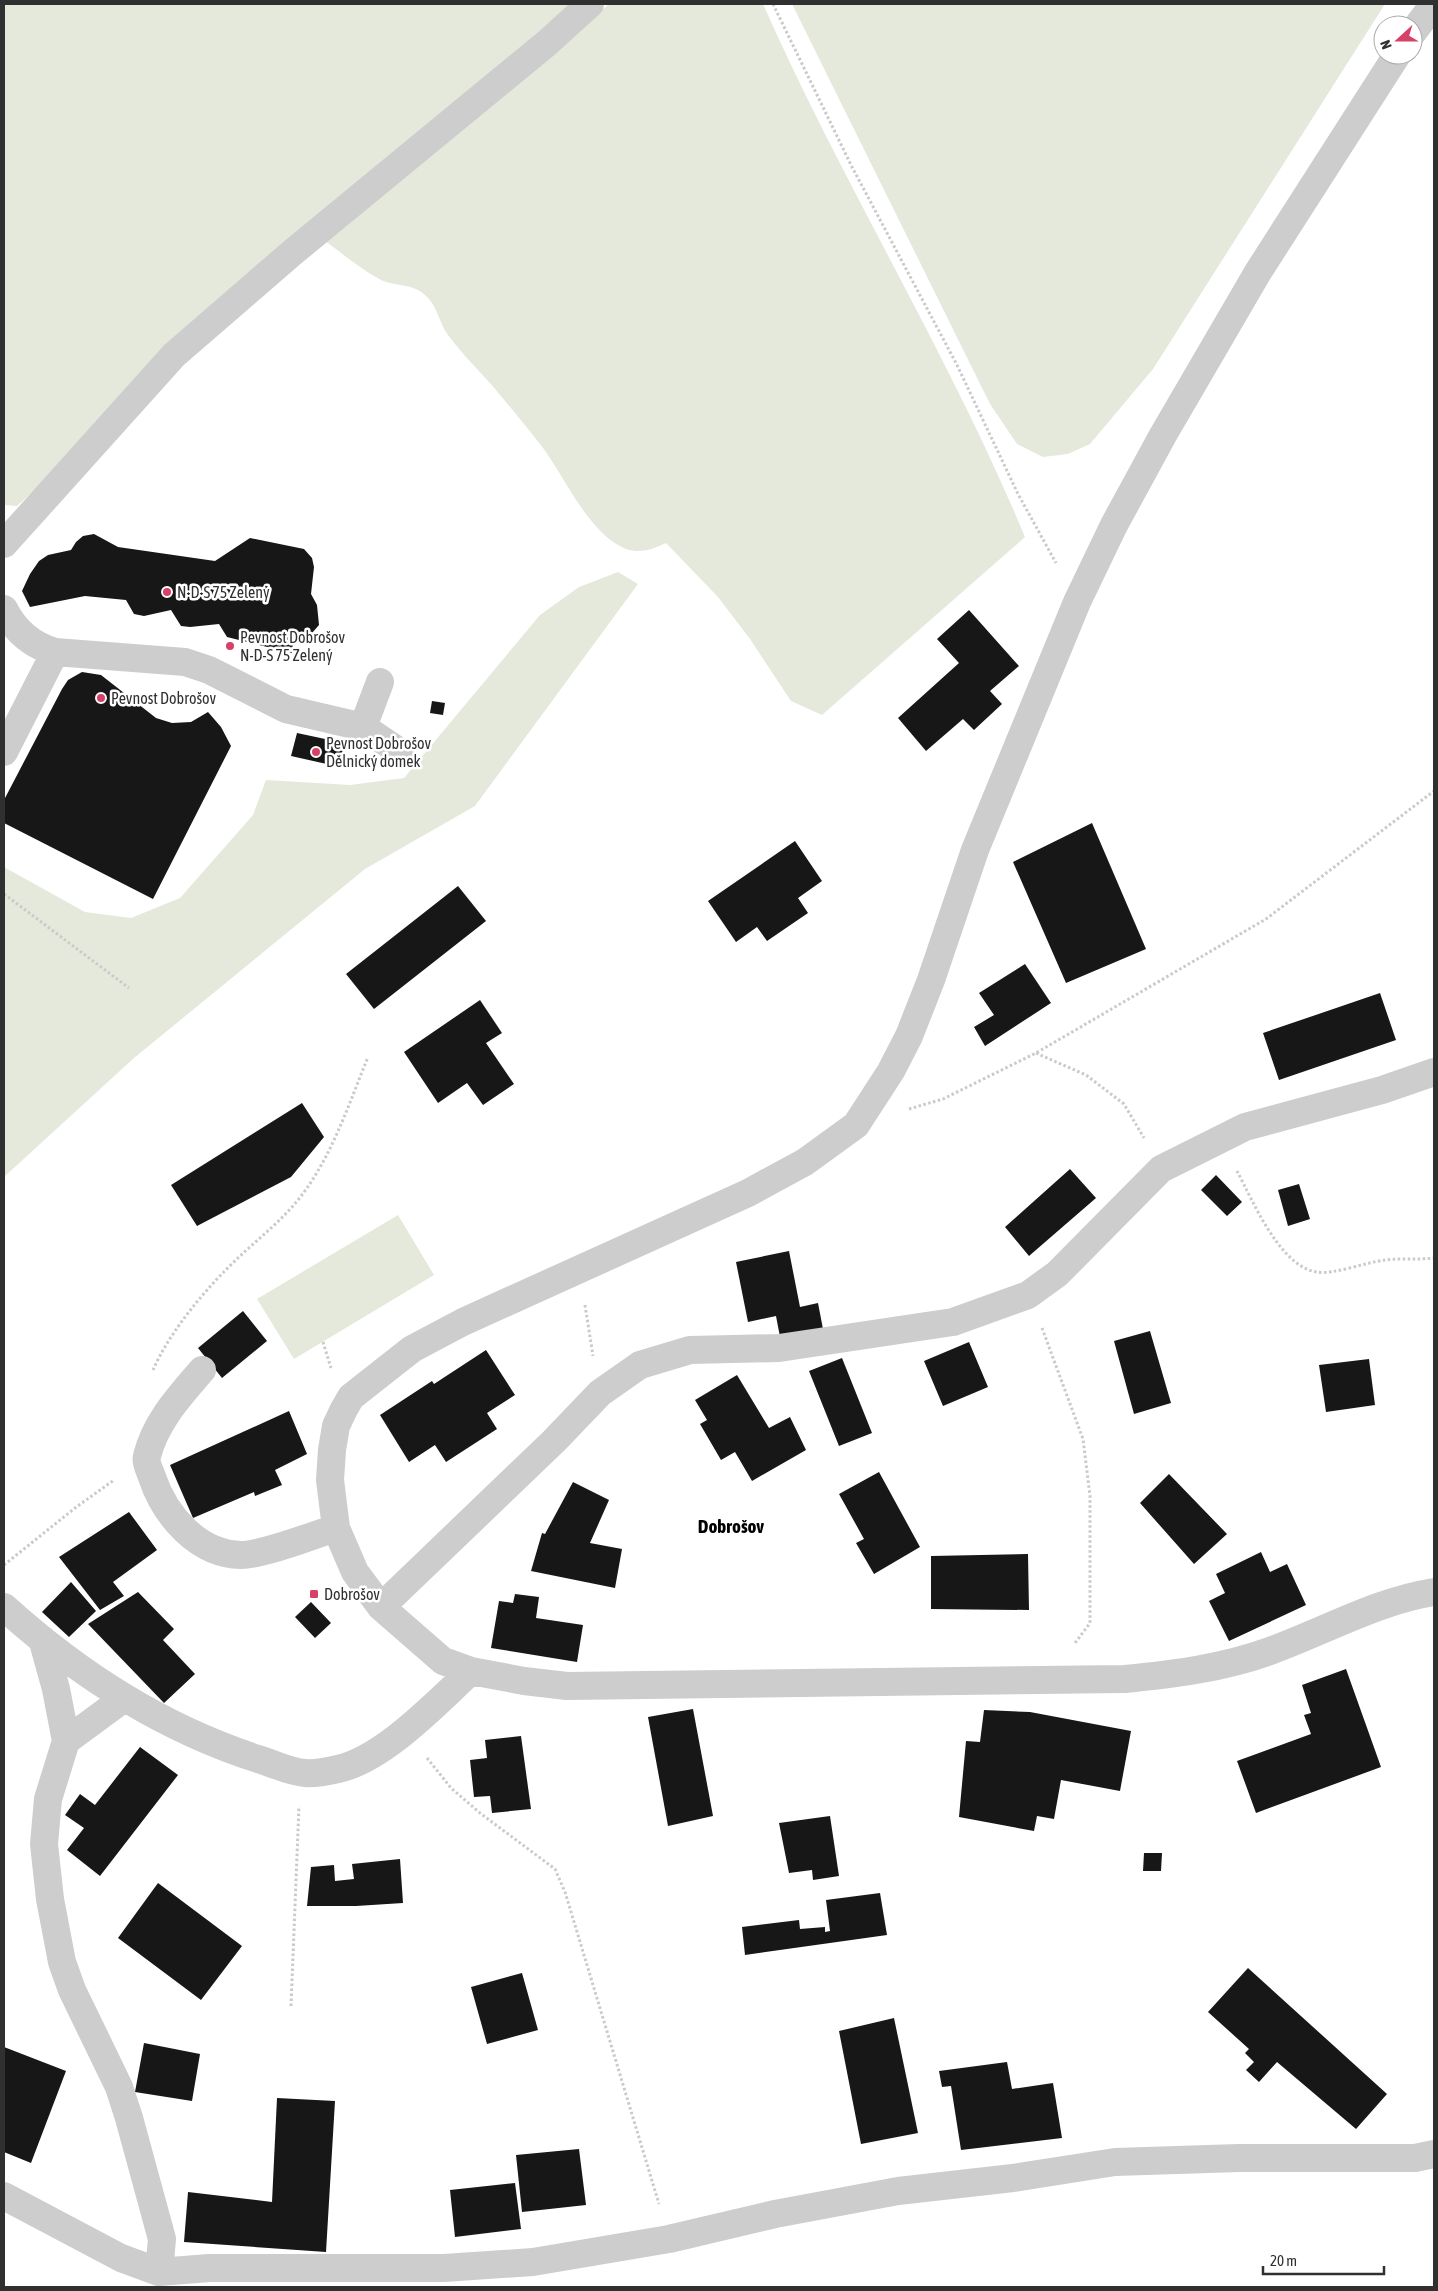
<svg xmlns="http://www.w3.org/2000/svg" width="1438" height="2291" font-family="'Asap Condensed',sans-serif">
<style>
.green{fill:#e5e9dc}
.building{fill:#171717}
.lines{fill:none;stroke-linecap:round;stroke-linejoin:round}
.path{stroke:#cacaca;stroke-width:3;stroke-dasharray:2.5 2.5;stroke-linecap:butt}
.minor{stroke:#cdcdcd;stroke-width:28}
.poi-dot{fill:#d74168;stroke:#fff;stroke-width:2}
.labels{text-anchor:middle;stroke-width:5;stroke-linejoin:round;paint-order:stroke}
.poi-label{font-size:16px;fill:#303030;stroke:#fff;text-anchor:start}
.quarter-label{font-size:19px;font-weight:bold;fill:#000;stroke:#fff}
</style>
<rect width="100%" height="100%" fill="#fff"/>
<!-- green -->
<path class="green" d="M 4,4 L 574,4 L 17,506 L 4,505 Z
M 609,4 L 763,4 C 843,185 949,354 1025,537 L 822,715 L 791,701 L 750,639 L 718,597 L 666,543 C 653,549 641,554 626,549 C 589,534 566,479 543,448 C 529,430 515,413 500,395 C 484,375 464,357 448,335 C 439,323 438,307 426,296 C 413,283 397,287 381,280 C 362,270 343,254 325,241 L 408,175 Z
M 792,4 L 1385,4 L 1153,369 L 1090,444 L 1068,454 L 1043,457 L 1017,444 L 990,404 Z
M 618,572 L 638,584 L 475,806 L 365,869 L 134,1058 L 4,1177 L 4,867 L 85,912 L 131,918 L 180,898 L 253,815 L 266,780 L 350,785 L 404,778 L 540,615 L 579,587 Z
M 398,1215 L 434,1275 L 294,1359 L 257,1299 Z"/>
<!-- building -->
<path class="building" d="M 94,534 L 118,547 L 215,561 L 250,538 L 304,549 L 312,558 L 314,567 L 311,594 L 317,605 L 319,625 L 312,633 L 293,643 L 292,653 L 227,637 L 219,624 L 190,627 L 181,626 L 171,610 L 144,616 L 134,614 L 126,600 L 85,596 L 30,607 L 22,591 L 30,574 L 39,561 L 48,555 L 71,550 L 76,542 L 83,536 Z
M 969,610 L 1019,666 L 990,691 L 1002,704 L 974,730 L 963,719 L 926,751 L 898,718 L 959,663 L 937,639 Z
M 82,672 L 101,675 L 156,718 L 172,723 L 191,722 L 208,712 L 221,727 L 231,746 L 153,899 L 4,823 L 4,800 L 62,689 L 68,680 Z
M 432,701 L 445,703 L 443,715 L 430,713 Z
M 297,733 L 344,743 L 340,767 L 291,756 Z
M 1092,823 L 1146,949 L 1066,983 L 1013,862 Z
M 795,841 L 822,881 L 798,898 L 808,913 L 767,941 L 757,927 L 736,942 L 708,901 Z
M 458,886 L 486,921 L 374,1009 L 346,974 Z
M 1025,964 L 1051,1003 L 985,1046 L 974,1027 L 994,1015 L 979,993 Z
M 1380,993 L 1396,1040 L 1279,1080 L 1263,1033 Z
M 480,1000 L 502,1033 L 486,1043 L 514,1084 L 483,1105 L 467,1083 L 438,1103 L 404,1052 Z
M 302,1103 L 324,1137 L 291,1177 L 197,1226 L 171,1185 Z
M 1070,1169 L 1096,1198 L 1029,1256 L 1005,1227 Z
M 1216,1175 L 1242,1202 L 1227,1216 L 1201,1190 Z
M 1299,1184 L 1310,1219 L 1288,1226 L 1278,1190 Z
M 789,1251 L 800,1307 L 818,1303 L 823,1329 L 780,1337 L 776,1316 L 748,1322 L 736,1262 Z
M 243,1311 L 267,1341 L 222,1378 L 198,1348 Z
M 1150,1331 L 1171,1403 L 1134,1414 L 1114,1341 Z
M 969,1342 L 988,1387 L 943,1406 L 924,1361 Z
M 486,1350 L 515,1395 L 487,1413 L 497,1429 L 446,1462 L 435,1445 L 409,1462 L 380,1415 L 432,1381 L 434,1384 Z
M 842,1358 L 872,1433 L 839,1446 L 809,1371 Z
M 1369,1359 L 1375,1405 L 1326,1412 L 1319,1365 Z
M 737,1375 L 769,1428 L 790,1417 L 806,1450 L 752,1481 L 735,1452 L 721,1460 L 700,1424 L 707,1420 L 695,1400 Z
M 289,1411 L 307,1454 L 275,1470 L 282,1485 L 255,1496 L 254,1492 L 193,1518 L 170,1465 Z
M 879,1472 L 920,1547 L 874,1574 L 856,1543 L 864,1539 L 839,1494 Z
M 1169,1474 L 1227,1534 L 1194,1564 L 1140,1503 Z
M 573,1482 L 609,1500 L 590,1543 L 622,1549 L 615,1588 L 531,1571 L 542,1533 L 545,1534 Z
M 129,1512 L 157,1550 L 113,1582 L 124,1596 L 100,1610 L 59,1557 Z
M 1261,1552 L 1270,1572 L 1287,1564 L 1306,1605 L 1229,1641 L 1209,1601 L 1225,1593 L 1216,1574 Z
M 1028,1554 L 1029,1610 L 931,1609 L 931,1556 Z
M 71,1582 L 96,1611 L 69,1637 L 42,1612 Z
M 138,1592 L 174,1629 L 163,1640 L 195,1674 L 164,1703 L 88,1624 Z
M 515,1594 L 539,1597 L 536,1618 L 583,1625 L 577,1662 L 491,1648 L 499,1601 L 513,1603 Z
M 311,1602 L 331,1623 L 315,1638 L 295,1617 Z
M 1346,1669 L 1381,1767 L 1256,1813 L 1237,1761 L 1311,1734 L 1304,1715 L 1311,1713 L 1302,1685 Z
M 693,1709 L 713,1816 L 668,1826 L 648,1717 Z
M 984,1710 L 1030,1712 L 1131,1731 L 1120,1791 L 1061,1780 L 1054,1819 L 1037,1816 L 1034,1831 L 959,1817 L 966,1741 L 980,1742 Z
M 521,1736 L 531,1809 L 492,1813 L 490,1796 L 474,1797 L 470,1760 L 487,1758 L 485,1740 Z
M 140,1747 L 178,1775 L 100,1876 L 67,1850 L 84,1828 L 65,1815 L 80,1794 L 95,1805 Z
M 830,1816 L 839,1876 L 813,1880 L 812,1870 L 789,1873 L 779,1823 Z
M 1144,1853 L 1162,1853 L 1161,1871 L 1143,1871 Z
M 400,1859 L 403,1903 L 356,1906 L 307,1906 L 311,1867 L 334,1865 L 335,1881 L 354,1879 L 352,1864 Z
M 158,1883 L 242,1946 L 201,2000 L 118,1938 Z
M 880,1893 L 887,1935 L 745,1955 L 742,1927 L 799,1920 L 800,1929 L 825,1927 L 825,1932 L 830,1931 L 826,1900 Z
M 1248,1968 L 1387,2094 L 1356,2129 L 1277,2062 L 1259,2082 L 1246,2070 L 1254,2062 L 1245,2053 L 1249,2049 L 1208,2012 Z
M 522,1973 L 538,2030 L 487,2044 L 471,1987 Z
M 894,2018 L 918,2133 L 861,2144 L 839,2031 Z
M 144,2043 L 200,2054 L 192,2101 L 135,2092 Z
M 4,2047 L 66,2071 L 31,2163 L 4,2152 Z
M 1007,2062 L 1012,2089 L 1053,2083 L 1062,2138 L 961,2150 L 951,2086 L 942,2087 L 939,2071 Z
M 277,2098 L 335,2101 L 326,2252 L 184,2242 L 188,2192 L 272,2202 Z
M 579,2149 L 586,2205 L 522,2212 L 516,2155 Z
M 515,2183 L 521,2229 L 455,2237 L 450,2190 Z"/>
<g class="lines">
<!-- path -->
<path class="path" d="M 773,4 L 851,165 L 957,365 L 1018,494 L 1056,563
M 4,894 L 129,988
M 1036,1053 L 1086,1075 L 1124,1104 L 1144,1138
M 909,1109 L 943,1099 L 1036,1053 L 1266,919 L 1434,791
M 1237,1171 C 1253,1201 1280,1267 1317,1272 C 1333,1275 1367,1262 1385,1260 C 1401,1258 1418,1260 1434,1258
M 585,1305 L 593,1356
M 1042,1328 L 1083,1439 L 1090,1496 L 1090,1623 L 1075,1643
M 323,1342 L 331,1368
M 153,1370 C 170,1331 207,1287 238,1258 C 258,1239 280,1222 298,1200 C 331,1159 348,1106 368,1057
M 4,1565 L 75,1508 L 114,1480
M 427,1758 L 451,1788 L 480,1813 L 555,1869 L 565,1892 L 659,2204
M 291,2006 L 299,1806"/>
<!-- minor -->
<path class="minor" d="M 1413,32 L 1434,4
M 1397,55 L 1258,272 L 1163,435 L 1114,525 L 1077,602 L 975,850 L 931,980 L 909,1036 L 891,1071 L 856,1125 L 805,1162 L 748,1193 L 463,1322 L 412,1349 L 351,1397 L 344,1409 L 336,1426 L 332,1450 L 330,1480 L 336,1528 L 355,1572 L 381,1607 L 443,1661 L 471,1671 L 524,1681 L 567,1686 L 1125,1679 C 1175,1674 1223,1668 1270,1651 C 1325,1631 1377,1601 1434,1592
M 4,544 L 174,355 L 293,252 L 547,43 L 590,4
M 4,609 C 15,631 31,645 55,652 L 185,662 L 209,670 L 286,709 L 363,727 L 400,752
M 363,727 L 380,682
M 4,752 L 55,652
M 202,1370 C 179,1397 156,1421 147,1456 C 145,1462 150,1471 152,1477 C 165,1516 198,1554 241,1555 C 263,1555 314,1535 336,1528
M 4,1607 C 78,1674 162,1728 258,1759 C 272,1763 290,1772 305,1773 C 314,1774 329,1771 338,1769 C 384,1759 436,1703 471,1671
M 381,1607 L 554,1441 L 600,1393 L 640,1365 L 690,1350 L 779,1348 L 953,1322 L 1028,1295 L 1057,1274 L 1161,1169 L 1245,1127 L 1382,1090 L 1434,1072
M 43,1642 L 56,1689 L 66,1741
M 123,1699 L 66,1741 L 48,1799 L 44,1844 L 50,1899 L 62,1962 L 72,1990 L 119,2087 L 129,2118 L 162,2239 L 159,2272
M 4,2196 L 121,2258 L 159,2272 L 209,2268 L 444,2268 L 533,2262 L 669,2239 L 775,2214 L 898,2191 L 1013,2178 L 1115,2162 L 1239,2158 L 1415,2158 L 1434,2154"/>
</g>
<!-- markers -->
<g class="poi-dot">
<circle cx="167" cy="592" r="5"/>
<circle cx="230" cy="646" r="5"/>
<circle cx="101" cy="698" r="5"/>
<circle cx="316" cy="752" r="5"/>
<rect x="309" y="1589" width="10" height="10" rx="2.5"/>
</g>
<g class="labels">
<!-- poi labels -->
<g class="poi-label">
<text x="177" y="598">N-D-S 75 Zelený</text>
<text x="240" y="643">Pevnost Dobrošov<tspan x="240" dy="18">N-D-S 75 Zelený</tspan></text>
<text x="111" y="704">Pevnost Dobrošov</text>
<text x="326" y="749">Pevnost Dobrošov<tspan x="326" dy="18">Dělnický domek</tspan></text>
<text x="324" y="1600">Dobrošov</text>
</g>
<!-- quarter labels -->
<g class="quarter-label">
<text x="731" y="1533">Dobrošov</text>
</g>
</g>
<!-- border -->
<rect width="1438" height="2291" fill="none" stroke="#303030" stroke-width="10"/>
<!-- north arrow -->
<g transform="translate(1398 40) rotate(249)"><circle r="24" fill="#ffffff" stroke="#acacac"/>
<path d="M0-4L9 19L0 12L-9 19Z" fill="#d74168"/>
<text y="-8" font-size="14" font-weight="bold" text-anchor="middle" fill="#303030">N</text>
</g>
<!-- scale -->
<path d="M1263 2266v8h121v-8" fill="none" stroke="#303030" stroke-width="2.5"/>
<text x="1270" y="2266" font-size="15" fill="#303030" stroke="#ffffff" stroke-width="4" paint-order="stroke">20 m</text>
</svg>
